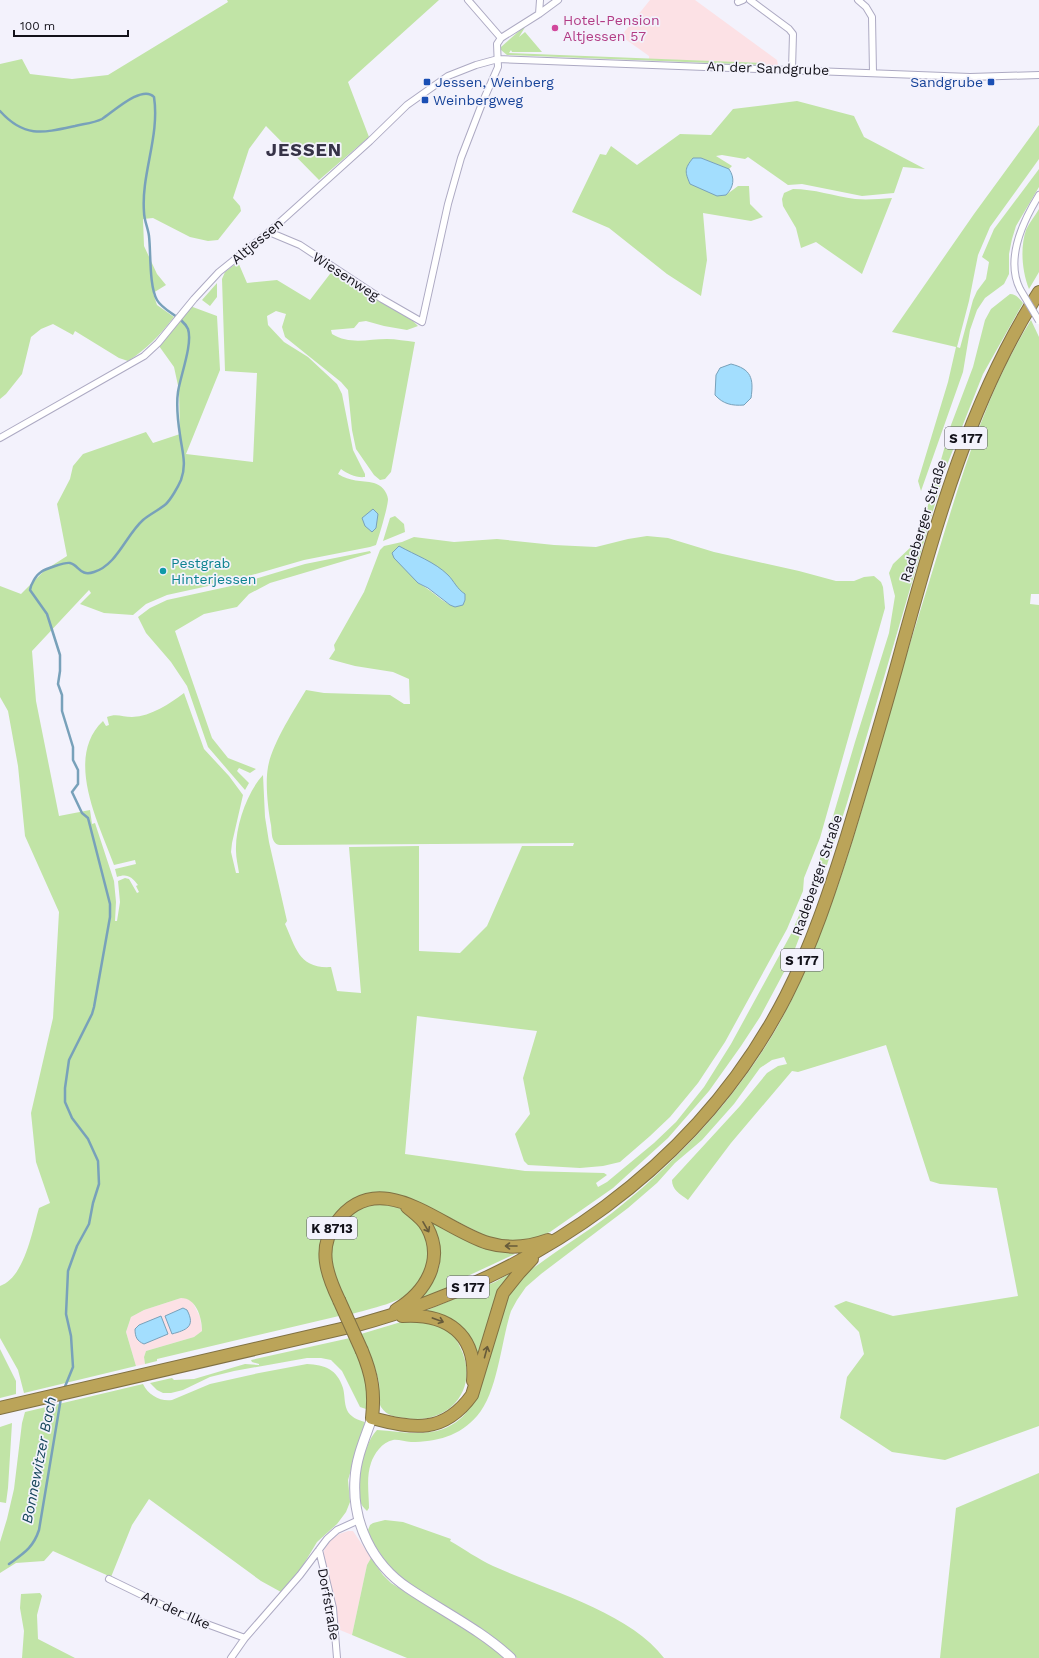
<svg xmlns="http://www.w3.org/2000/svg" width="1039" height="1658" font-family="'Work Sans',sans-serif">
<style>
.industrial{fill:#fce1e5}
.green{fill:#c1e4a6;fill-rule:evenodd}
.water{fill:#a3defe;stroke:#78a1ba}
.lines{fill:none;stroke-linecap:round;stroke-linejoin:round}
.stream{stroke:#78a1ba;stroke-width:2.5}
.street-casing{stroke:#adaac3;stroke-width:8}
.secondary-casing{stroke:#adaac3;stroke-width:11}
.highway-casing{stroke:#807143;stroke-width:14}
.street{stroke:#fff;stroke-width:6}
.secondary{stroke:#fff;stroke-width:9}
.highway{stroke:#bba459;stroke-width:12}
.street-bridge-casing{stroke:#adaac3;stroke-width:8;stroke-linecap:butt}
.highway-bridge-casing{stroke:#807143;stroke-width:14;stroke-linecap:butt}
.street-bridge{stroke:#fff;stroke-width:6}
.highway-bridge{stroke:#bba459;stroke-width:12}
.oneway{stroke:#675b3a}
.hotel-dot{fill:#d1479c;stroke:#f3f2fc;stroke-width:1.5}
.transit-dot{fill:#1a4fb4;stroke:#f3f2fc;stroke-width:1.5}
.culture-dot{fill:#0f9aa8;stroke:#f3f2fc;stroke-width:1.5}
.labels{text-anchor:middle;stroke-width:3.5;stroke-linejoin:round;paint-order:stroke}
.shield{fill:#f3f2fc;stroke:#56555e;stroke-width:1}
.shield-label{font-size:13px;font-weight:bold;fill:#13121a}
.hotel-label{font-size:14px;fill:#b23c85;stroke:#f3f2fc;text-anchor:start}
.street-label{font-size:14px;fill:#13121a;stroke:#f3f2fc}
.transit-label{font-size:14px;fill:#164399;stroke:#f3f2fc;text-anchor:start}
.culture-label{font-size:14px;fill:#0d838f;stroke:#f3f2fc;text-anchor:start}
.water-label{font-size:15px;font-style:italic;fill:#18475c;stroke:#f3f2fc}
.district-label{font-size:18px;font-weight:bold;letter-spacing:1px;fill:#363347;stroke:#f3f2fc}
</style>
<rect width="100%" height="100%" fill="#f3f2fc"/>
<!-- industrial -->
<path class="industrial" d="M 650,0 L 695,0 L 777,60 L 778,65 L 761,65 L 762,63 L 649,59 L 649,56 L 621,36 Z
M 181,1298 L 187,1298 L 193,1303 L 200,1317 L 202,1331 L 194,1337 L 146,1351 L 144,1357 L 145,1364 L 136,1366 L 126,1332 L 131,1317 L 144,1310 Z
M 348,1531 L 353,1531 L 371,1558 L 367,1565 L 352,1635 L 340,1630 L 323,1554 L 325,1548 L 331,1540 L 339,1534 Z"/>
<!-- green -->
<path class="green" d="M 227,0 L 439,0 L 348,82 L 369,137 L 319,180 L 266,126 L 249,149 L 233,198 L 240,206 L 241,211 L 218,240 L 208,241 L 190,237 L 153,218 L 143,219 L 144,246 L 157,274 L 166,285 L 153,293 L 157,305 L 174,317 C 160,335 147,349 128,361 L 119,358 L 75,331 L 73,335 L 53,324 L 41,329 L 31,337 L 22,374 L 6,394 L 0,399 L 0,64 L 22,59 L 30,74 L 72,79 L 108,75 L 228,2 Z
M 527,24 L 519,37 L 525,32 L 542,52 L 512,52 L 511,50 L 509,53 L 763,63 L 761,65 L 507,55 L 501,50 L 501,47 Z
M 797,101 L 854,116 L 864,137 L 925,169 L 903,167 L 894,193 L 862,196 L 802,184 L 788,185 L 748,157 L 745,159 L 722,155 L 716,156 L 732,166 L 729,169 L 701,158 L 726,195 L 738,186 L 749,186 L 750,204 L 763,217 L 751,221 L 703,213 L 707,260 L 701,296 L 667,274 L 609,228 L 572,212 L 600,154 L 606,155 L 611,146 L 637,165 L 680,134 L 711,135 L 733,109 Z
M 1039,125 L 1039,159 L 990,227 L 978,255 L 969,301 L 957,347 L 960,348 L 973,300 L 977,291 L 986,279 L 989,262 L 982,257 L 994,229 L 1039,169 L 1039,187 L 1016,226 L 1012,239 L 1009,254 L 1009,274 L 1004,284 L 985,298 L 977,310 L 970,330 L 963,372 L 921,491 L 918,481 L 948,382 L 956,347 L 892,332 L 974,214 Z
M 793,189 C 814,189 834,196 855,199 C 867,200 880,199 892,198 L 862,274 L 816,242 L 801,248 L 796,228 L 783,206 L 782,199 L 784,193 Z
M 1039,209 L 1039,272 L 1029,289 C 1022,271 1020,248 1026,230 C 1029,223 1035,216 1039,209 Z
M 238,262 L 247,283 L 277,280 L 310,300 L 333,270 L 413,321 L 418,326 L 407,330 L 384,326 L 366,321 L 359,322 L 354,328 L 331,330 L 332,334 C 350,345 368,339 387,339 C 396,339 406,341 415,342 L 391,472 L 385,479 L 380,480 L 374,475 L 356,449 L 352,430 L 348,390 L 341,382 L 285,337 L 282,327 L 286,314 L 276,311 L 267,316 L 268,325 L 284,342 L 308,357 L 337,384 L 342,394 L 353,450 L 365,474 L 365,477 C 356,478 348,474 341,469 L 338,474 C 350,482 361,480 374,483 C 381,485 387,491 388,499 C 388,507 379,536 376,545 L 370,547 L 304,560 L 231,581 L 167,595 L 146,604 L 133,615 L 104,613 L 80,604 L 91,593 L 89,590 L 32,651 L 36,701 L 59,816 L 90,810 L 92,824 L 95,823 L 114,881 L 116,902 L 115,921 L 117,921 L 120,902 L 118,881 L 125,878 L 129,879 L 137,893 L 139,892 L 136,886 L 138,885 C 132,877 127,873 117,877 L 115,869 L 136,864 L 135,860 L 114,865 C 99,824 64,758 103,721 L 106,726 L 109,725 L 107,717 C 116,713 123,717 132,717 C 152,716 169,704 184,693 L 204,749 L 229,776 L 243,795 L 232,843 L 231,852 L 236,873 L 239,873 C 238,866 236,858 236,851 C 235,827 247,792 263,775 L 265,817 L 269,842 L 287,921 L 285,924 C 296,948 299,969 331,967 L 337,991 L 361,993 L 349,847 L 419,846 L 419,951 L 460,953 L 487,926 L 522,846 L 573,846 L 574,843 L 280,845 C 271,844 272,833 271,825 C 268,809 265,783 268,767 C 272,744 294,710 306,690 L 324,693 L 390,695 L 404,704 L 410,704 L 409,679 L 393,672 L 355,666 L 329,659 L 335,650 L 334,645 L 364,592 L 380,550 L 384,546 L 402,542 L 414,537 L 454,542 L 497,539 L 554,545 L 596,547 L 628,539 L 647,536 L 668,538 L 714,552 L 799,571 L 836,581 L 854,581 L 864,577 L 874,576 L 881,582 L 883,587 L 885,608 L 820,838 L 804,878 L 803,891 L 787,929 L 725,1042 L 698,1083 L 670,1117 L 650,1136 L 620,1162 L 603,1166 L 580,1168 L 528,1165 L 524,1161 L 515,1134 L 530,1114 L 523,1078 L 537,1031 L 417,1016 L 405,1154 L 525,1171 L 604,1173 L 607,1175 L 596,1183 L 598,1187 L 607,1182 L 654,1143 L 676,1122 L 704,1087 L 731,1044 L 791,934 L 809,892 L 826,840 L 855,742 L 889,633 L 895,596 L 889,573 L 893,564 L 912,546 L 920,533 L 951,425 L 973,367 L 985,320 L 991,309 L 1010,294 C 1016,294 1019,298 1023,303 L 983,374 L 945,470 L 847,803 L 825,871 L 791,959 L 760,1017 L 741,1046 L 709,1091 L 668,1138 L 613,1188 L 550,1232 L 531,1240 L 520,1241 L 492,1239 L 416,1201 L 398,1195 L 382,1194 L 328,1226 L 326,1285 L 339,1316 L 157,1359 L 157,1361 L 145,1364 L 144,1357 L 146,1351 L 194,1337 L 202,1331 C 202,1317 196,1298 181,1298 L 144,1310 L 131,1317 L 126,1332 L 136,1366 L 24,1393 L 18,1370 L 0,1338 L 0,1286 C 25,1277 32,1231 39,1208 L 50,1203 L 36,1162 L 31,1113 L 53,1018 L 59,912 L 25,836 L 18,766 L 8,711 L 0,697 L 0,586 L 21,594 L 45,570 L 67,556 L 57,504 L 70,479 L 73,466 L 83,454 L 146,432 L 153,443 L 180,434 L 179,390 L 174,367 L 159,346 L 190,306 L 217,316 L 220,370 L 186,454 L 253,462 L 257,373 L 225,371 L 222,279 L 225,272 ZM 448,575 L 465,600 L 463,605 C 459,606 455,607 450,605 C 439,599 430,589 418,583 Z
M 217,283 L 217,297 L 210,306 L 202,300 Z
M 1031,320 L 1039,337 L 1039,594 L 1031,594 L 1030,604 L 1039,605 L 1039,1426 L 945,1460 L 892,1452 L 840,1418 L 847,1377 L 864,1354 L 859,1332 L 834,1306 L 846,1301 L 893,1316 L 1018,1296 L 997,1188 L 940,1184 L 930,1181 L 886,1045 L 798,1072 L 792,1071 L 731,1143 L 688,1200 C 680,1194 672,1190 672,1180 L 740,1106 L 767,1073 L 778,1066 L 787,1064 L 784,1057 L 772,1060 L 760,1068 L 734,1104 L 702,1140 L 675,1163 L 657,1183 L 628,1208 L 541,1274 L 526,1287 L 517,1300 L 511,1311 C 501,1341 498,1392 477,1416 C 460,1436 436,1442 411,1442 C 405,1442 398,1439 393,1440 C 382,1442 374,1454 371,1463 C 366,1477 369,1494 369,1508 L 367,1511 C 364,1508 361,1505 360,1501 C 355,1483 364,1443 377,1430 C 395,1431 413,1435 431,1432 C 500,1421 482,1323 518,1280 C 523,1274 532,1269 539,1264 C 563,1246 589,1231 612,1213 C 676,1163 733,1102 775,1031 C 789,1007 800,983 811,957 C 841,885 862,812 882,737 C 901,671 922,606 942,540 C 965,465 989,387 1031,320 Z
M 395,516 L 404,524 L 405,532 L 383,541 L 390,518 Z
M 370,551 L 371,553 L 270,583 L 249,594 L 237,607 L 204,614 L 175,631 L 212,738 L 228,758 L 256,769 L 250,773 L 239,768 L 237,771 L 249,783 L 245,790 L 208,747 L 187,686 L 171,662 L 146,633 L 138,617 L 150,608 L 167,600 L 231,586 L 305,564 Z
M 372,1204 C 382,1204 392,1205 402,1209 C 406,1211 410,1216 413,1219 C 433,1239 433,1266 416,1288 C 404,1302 369,1309 352,1314 C 339,1287 321,1256 340,1227 C 344,1221 348,1215 355,1211 C 360,1208 366,1206 372,1204 Z
M 423,1216 L 493,1250 L 515,1254 L 459,1280 L 455,1287 L 415,1302 C 427,1292 441,1274 440,1257 C 439,1247 427,1226 423,1216 Z
M 511,1273 L 512,1274 L 479,1365 L 475,1350 L 425,1311 L 495,1282 Z
M 421,1321 C 429,1322 438,1325 445,1328 C 452,1332 457,1340 460,1347 C 481,1388 449,1426 405,1418 C 395,1417 387,1416 381,1407 C 377,1401 380,1390 379,1383 C 376,1366 368,1350 361,1334 L 401,1322 Z
M 350,1338 L 362,1365 L 369,1387 L 368,1407 L 366,1409 L 360,1407 L 342,1371 L 331,1360 L 321,1358 L 307,1358 L 234,1371 L 210,1377 L 183,1390 L 171,1393 L 163,1393 L 157,1390 L 150,1383 L 172,1378 L 174,1380 L 194,1379 L 245,1364 L 259,1365 L 259,1364 L 252,1362 L 251,1360 Z
M 0,1349 L 16,1381 L 16,1394 L 0,1398 Z
M 307,1364 C 325,1365 337,1369 343,1388 C 345,1395 344,1403 347,1410 C 350,1417 358,1420 365,1422 L 348,1480 L 350,1502 L 346,1512 L 337,1524 L 317,1542 L 299,1572 L 281,1592 L 261,1581 L 149,1499 L 132,1525 L 111,1577 L 53,1551 L 44,1561 L 16,1563 L 0,1573 L 0,1542 L 7,1519 L 14,1489 L 22,1423 L 25,1412 L 143,1384 C 148,1395 161,1402 172,1400 L 210,1384 L 259,1373 Z
M 12,1423 L 8,1488 L 6,1503 L 0,1502 L 0,1427 Z
M 1039,1473 L 1039,1658 L 940,1658 L 956,1508 Z
M 385,1520 L 403,1522 L 451,1539 L 450,1541 C 464,1549 478,1559 493,1566 C 544,1589 630,1612 664,1658 L 517,1658 L 506,1648 L 407,1583 L 390,1568 L 370,1538 L 368,1530 L 370,1525 L 373,1523 Z
M 371,1558 L 383,1575 L 391,1583 L 483,1641 L 505,1658 L 407,1658 L 352,1635 L 367,1565 Z
M 40,1593 L 42,1596 L 37,1615 L 38,1639 L 75,1658 L 22,1658 L 24,1631 L 20,1608 L 21,1594 Z"/>
<!-- water -->
<path class="water" d="M 693,158 L 701,158 L 729,169 C 735,178 734,187 726,195 L 717,196 L 690,184 C 685,172 684,169 693,158 Z
M 731,364 C 751,369 754,378 751,398 L 744,405 C 732,406 723,404 715,395 L 716,375 L 720,368 Z
M 373,509 L 378,514 L 376,528 L 372,532 L 365,526 L 362,518 Z
M 399,546 C 415,555 435,562 448,575 C 454,581 457,589 465,594 L 465,600 L 463,605 L 455,607 L 450,605 L 428,588 L 418,583 L 394,558 L 392,553 Z
M 183,1308 L 187,1310 C 196,1327 186,1330 172,1334 L 165,1316 Z
M 161,1316 L 168,1334 L 144,1344 C 137,1341 135,1337 135,1329 L 139,1325 Z"/>
<g class="lines">
<!-- stream -->
<path class="stream" d="M 0,111 C 24,138 43,133 75,126 C 83,124 94,123 102,119 C 112,113 142,84 154,97 C 160,136 141,174 144,212 C 144,220 148,228 149,236 C 151,253 149,286 157,300 C 164,312 182,316 188,329 C 193,344 180,377 178,392 C 176,406 178,422 180,435 C 182,451 187,464 181,480 C 178,487 171,499 166,504 C 159,510 150,514 143,520 C 126,535 117,565 94,572 C 80,577 79,565 70,563 C 65,562 45,569 41,572 C 36,575 31,584 30,590 L 47,614 L 60,655 L 60,671 L 58,684 L 62,695 L 62,711 L 73,747 L 73,760 L 78,770 L 78,784 L 72,792 L 82,813 L 88,818 L 110,904 L 110,917 L 94,1007 L 92,1014 L 69,1060 L 65,1088 L 65,1102 L 72,1118 L 88,1139 L 98,1161 L 99,1184 L 93,1203 L 89,1224 L 77,1246 L 68,1271 L 66,1314 L 71,1336 L 73,1367 L 64,1389
M 9,1564 C 24,1553 33,1548 39,1530 L 61,1398"/>
<!-- street casing -->
<g class="street-casing">
<path id="street" d="M 468,0 L 501,38
M 750,0 L 789,29 L 793,34 L 792,69
M 858,0 L 866,7 L 872,17 L 873,73
M 738,2 L 743,0
M 539,14 L 540,0
M 269,232 L 300,245 L 382,299 L 422,322 L 448,204 L 461,158 L 483,101 L 498,67 L 497,44 L 501,38 L 539,14 L 558,0
M 1020,289 C 1005,259 1023,221 1039,195
M 0,438 L 144,356 L 158,343 L 194,299 L 219,272 L 269,232 L 370,141 L 407,105 L 448,76 L 476,65 L 498,59 L 970,77 L 1039,75
M 319,1550 L 333,1608 L 337,1658
M 109,1579 L 185,1616 L 245,1638
M 231,1658 L 245,1638 L 300,1575 L 327,1539 L 337,1530 L 359,1520"/>
</g>
<!-- secondary casing -->
<g class="secondary-casing">
<path id="secondary" d="M 372,1418 C 365,1438 356,1458 355,1479 C 352,1522 372,1564 408,1588 C 442,1611 481,1630 511,1658"/>
</g>
<!-- highway casing -->
<g class="highway-casing">
<path id="highway" d="M 339,1300 C 327,1275 317,1248 336,1223 C 379,1163 441,1229 488,1243 C 508,1249 529,1247 548,1240
M 396,1310 C 426,1292 445,1260 427,1227 C 423,1219 414,1213 407,1207
M 402,1316 C 447,1313 477,1334 473,1381
M 362,1351 C 372,1375 375,1392 372,1418 C 414,1429 444,1434 472,1395 L 503,1293 L 519,1273 L 532,1259
M 0,1408 L 354,1326 C 536,1277 699,1166 786,996 C 812,945 830,890 847,836 C 866,773 885,710 902,647 C 936,524 970,399 1039,292"/>
</g>
<!-- street -->
<use href="#street" class="street"/>
<!-- secondary -->
<use href="#secondary" class="secondary"/>
<!-- highway -->
<use href="#highway" class="highway"/>
<!-- street-bridge casing -->
<g class="street-bridge-casing">
<path id="street-bridge" d="M 1020,289 L 1039,321"/>
</g>
<!-- highway-bridge casing -->
<g class="highway-bridge-casing">
<path id="highway-bridge" d="M 339,1300 L 362,1351"/>
</g>
<!-- street-bridge -->
<use href="#street-bridge" class="street-bridge"/>
<!-- highway-bridge -->
<use href="#highway-bridge" class="highway-bridge"/>
</g>
<!-- one-way arrows -->
<defs><path id="oneway-shaft" d="M-6 0H5M1.5-3L5.5 0L1.5 3" fill="none" stroke-width="1.6" stroke-linecap="round" stroke-linejoin="round"/></defs>
<g class="oneway">
<use href="#oneway-shaft" transform="translate(426 1227) rotate(60)"/>
<use href="#oneway-shaft" transform="translate(511 1246) rotate(-180)"/>
<use href="#oneway-shaft" transform="translate(438 1320) rotate(20)"/>
<use href="#oneway-shaft" transform="translate(486 1352) rotate(-75)"/>
</g>
<!-- markers -->
<circle class="hotel-dot" cx="555" cy="28" r="4"/>
<g class="transit-dot">
<rect x="423" y="78" width="8" height="8" rx="2"/>
<rect x="987" y="78" width="8" height="8" rx="2"/>
<rect x="421" y="96" width="8" height="8" rx="2"/>
</g>
<circle class="culture-dot" cx="163" cy="571" r="4"/>
<g class="labels">
<!-- shield labels -->
<g class="shield">
<rect x="945" y="427" width="42" height="22" rx="3"/>
<rect x="781" y="949" width="42" height="22" rx="3"/>
<rect x="307" y="1217" width="50" height="22" rx="3"/>
<rect x="447" y="1276" width="42" height="22" rx="3"/>
</g>
<g class="shield-label">
<text x="966" y="443">S 177</text>
<text x="802" y="965">S 177</text>
<text x="332" y="1233">K 8713</text>
<text x="468" y="1292">S 177</text>
</g>
<!-- hotel labels -->
<g class="hotel-label">
<text x="563" y="25">Hotel-Pension<tspan x="563" dy="16">Altjessen 57</tspan></text>
</g>
<!-- street labels -->
<g class="street-label">
<text transform="translate(768 68) rotate(2)" y="5">An der Sandgrube</text>
<text transform="translate(257 241) rotate(-40)" y="5">Altjessen</text>
<text transform="translate(346 276) rotate(33)" y="5">Wiesenweg</text>
<text transform="translate(923 521) rotate(-73)" y="5">Radeberger Straße</text>
<text transform="translate(817 875) rotate(-71)" y="5">Radeberger Straße</text>
<text transform="translate(329 1604) rotate(80)" y="5">Dorfstraße</text>
<text transform="translate(176 1610) rotate(24)" y="5">An der Ilke</text>
</g>
<!-- transit labels -->
<g class="transit-label">
<text x="435" y="87">Jessen, Weinberg</text>
<text x="983" y="87" text-anchor="end">Sandgrube</text>
<text x="433" y="105">Weinbergweg</text>
</g>
<!-- culture labels -->
<g class="culture-label">
<text x="171" y="568">Pestgrab<tspan x="171" dy="16">Hinterjessen</tspan></text>
</g>
<!-- water labels -->
<g class="water-label">
<text transform="translate(39 1460) rotate(-79)" y="5">Bonnewitzer Bach</text>
</g>
<!-- district labels -->
<g class="district-label">
<text x="304" y="156">JESSEN</text>
</g>
</g>
<!-- scale -->
<path d="M14 30v6h114v-6" fill="none" stroke="#13121a" stroke-width="2"/>
<text x="20" y="30" font-size="12" fill="#13121a" stroke="#f3f2fc" stroke-width="3" paint-order="stroke">100 m</text>
</svg>
